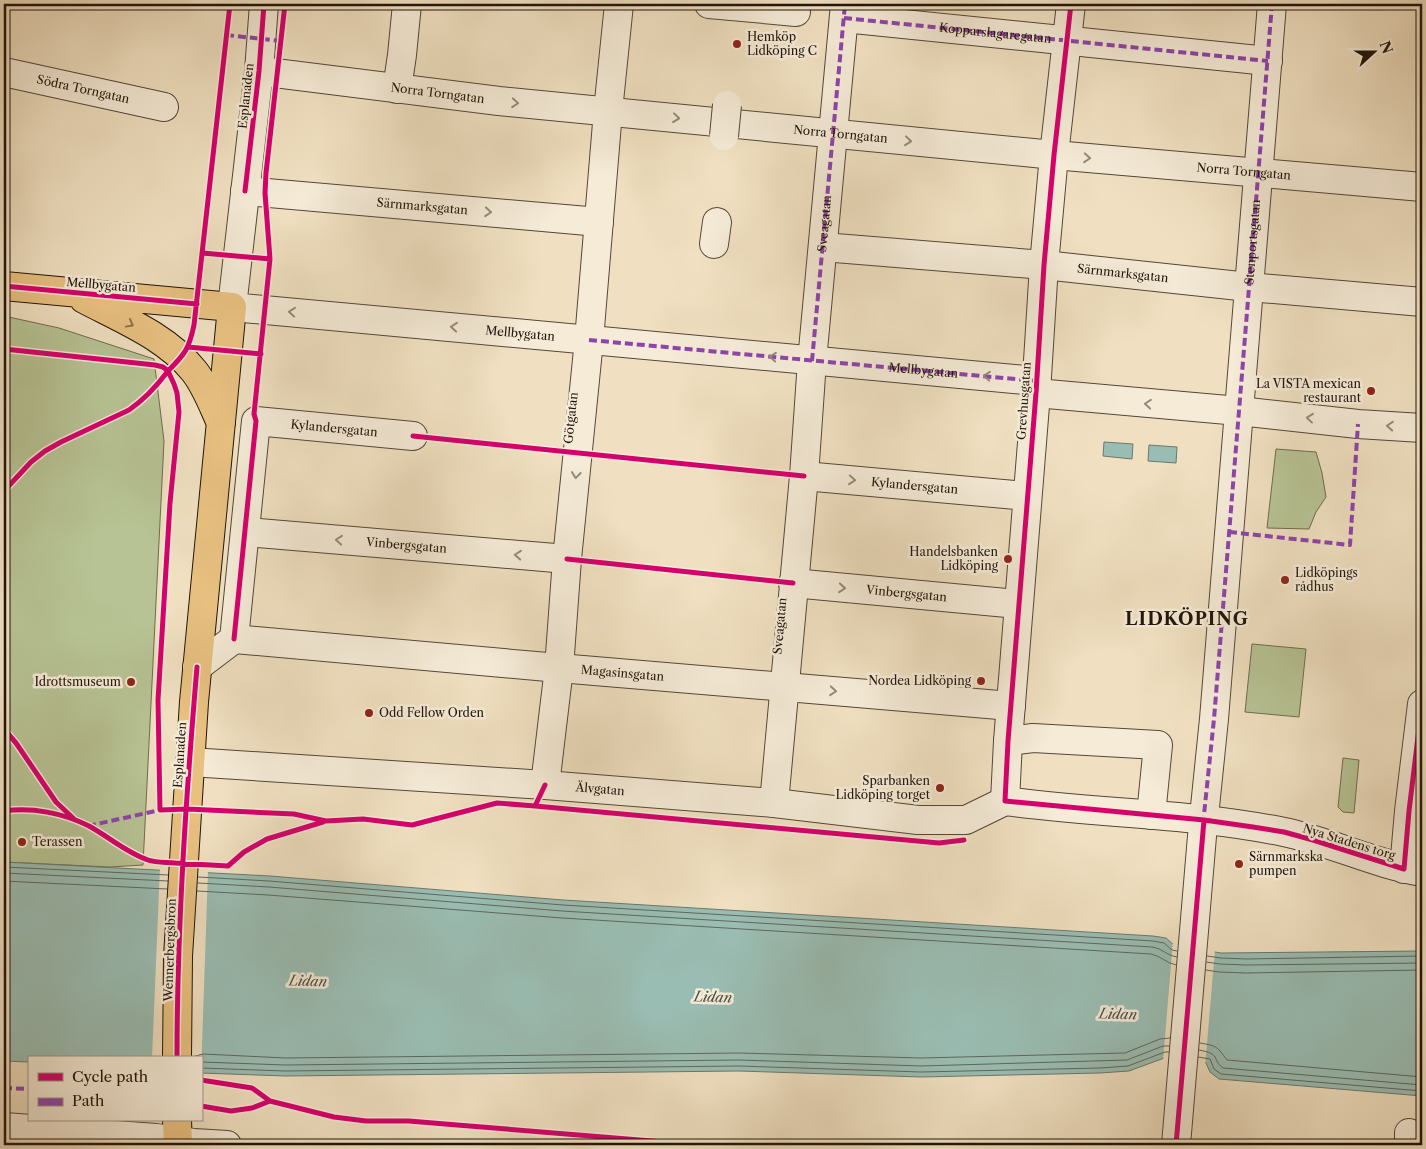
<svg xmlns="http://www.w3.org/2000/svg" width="1426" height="1149" font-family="'Libre Caslon Text',serif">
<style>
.green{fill:#b7c394;stroke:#6c6c4f}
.water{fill:#9abdb3;stroke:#69796f}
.pier{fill:#f0e0c1}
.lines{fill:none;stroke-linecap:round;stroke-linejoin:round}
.shore{stroke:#5d685e;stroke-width:1}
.minor-casing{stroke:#544738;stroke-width:30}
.major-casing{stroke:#20140a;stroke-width:30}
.minor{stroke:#f5ebd7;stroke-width:28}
.major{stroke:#e8c080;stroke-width:28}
.minor-bridge-casing{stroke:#544738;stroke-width:30;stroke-linecap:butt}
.minor-bridge{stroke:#f5ebd7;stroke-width:28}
.quiet{stroke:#8e44ad;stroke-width:4;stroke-dasharray:8 4;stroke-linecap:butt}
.cycleway-casing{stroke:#f5ebd7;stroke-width:8}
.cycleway{stroke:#d6006c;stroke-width:5}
.oneway{stroke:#958a7b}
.oneway2{stroke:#8e734b}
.poi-dot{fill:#8f2418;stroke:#f5ebd7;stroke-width:2}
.labels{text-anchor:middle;stroke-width:5;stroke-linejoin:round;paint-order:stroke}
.street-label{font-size:12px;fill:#20140a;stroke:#f5ebd7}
.poi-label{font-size:12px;fill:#20140a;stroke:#f5ebd7;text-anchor:start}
.water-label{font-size:14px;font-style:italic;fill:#4b4f45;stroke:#f5ebd7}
.district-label{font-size:18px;font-weight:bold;letter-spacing:1px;fill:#20140a;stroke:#f5ebd7}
</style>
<rect width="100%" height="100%" fill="#f0e0c1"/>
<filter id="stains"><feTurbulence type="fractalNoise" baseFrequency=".004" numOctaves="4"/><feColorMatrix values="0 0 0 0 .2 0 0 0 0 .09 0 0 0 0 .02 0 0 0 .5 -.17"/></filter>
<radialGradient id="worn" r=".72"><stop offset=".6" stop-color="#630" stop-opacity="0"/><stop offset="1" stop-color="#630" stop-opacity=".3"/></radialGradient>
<!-- green -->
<path class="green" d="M 4,316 L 59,328 L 154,359 L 164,441 L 143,865 L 110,867 L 4,862 Z
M 1276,449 L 1316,452 L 1322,473 L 1326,497 L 1316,512 L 1309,529 L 1267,528 Z
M 1252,644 L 1306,649 L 1299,717 L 1245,712 Z
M 1343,758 L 1359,760 L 1354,813 L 1343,812 L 1338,807 Z"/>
<!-- water -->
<path class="water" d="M 1104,442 L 1133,444 L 1132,459 L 1103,456 Z
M 1149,445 L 1177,447 L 1176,463 L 1148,461 Z
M 4,862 L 270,876 L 563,900 L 1153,936 L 1166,938 L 1174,945 L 1221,953 L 1422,951 L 1422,1096 L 1219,1079 L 1210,1072 L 1206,1063 L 1167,1057 L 1129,1071 L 1100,1073 L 921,1077 L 739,1071 L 285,1076 L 201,1073 L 201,1058 L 29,1058 L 29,1062 L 4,1061 Z"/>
<!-- pier -->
<path class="pier" d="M 160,867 L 208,870 L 201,1075 L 201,1058 L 152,1058 Z
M 1173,941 L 1175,943 L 1215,950 L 1205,1067 L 1205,1065 L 1167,1059 L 1163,1061 Z"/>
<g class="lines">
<!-- shore -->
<path class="shore" d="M 4,867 L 168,875
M 4,873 L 168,881
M 198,877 L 269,881 L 563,905 L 1153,941 L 1164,943 L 1172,950 L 1177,951
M 4,881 L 167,889
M 198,883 L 269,887 L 562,911 L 1152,947 C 1164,949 1165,955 1177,957
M 197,891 L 268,895 L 562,918 L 1151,954 C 1161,956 1166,963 1176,965
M 1207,956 L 1221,958 L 1246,959 L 1422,956
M 1206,962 L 1220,964 L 1246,965 L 1422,963
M 1206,970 L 1219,972 L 1246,973 L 1422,970
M 1200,1043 C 1218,1046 1217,1047 1227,1060 L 1422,1077
M 1199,1050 C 1222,1054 1211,1059 1223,1068 L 1422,1085
M 192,1057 L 203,1054 L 285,1058 L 739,1053 L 921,1058 L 1125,1053 L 1160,1039 L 1170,1038
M 1198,1057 L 1210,1059 L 1214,1069 L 1221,1074 L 1422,1091
M 201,1062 L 285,1065 L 739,1060 L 921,1066 L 1127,1060 L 1163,1046 L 1169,1046
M 201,1068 L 285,1071 L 739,1066 L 921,1072 L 1100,1068 L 1128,1066 L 1165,1052 L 1169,1052"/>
<!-- minor casing -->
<g class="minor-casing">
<g id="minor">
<path id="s1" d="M 264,4 L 259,71 L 232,307 L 1036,381"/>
<path d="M 709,4 L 796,12"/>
<path id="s2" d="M 844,18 L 1268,61"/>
<path id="s3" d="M 259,71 L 499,101 L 1054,155 L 1422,187"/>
<path id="s4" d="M 4,72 L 164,107"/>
<path d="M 397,89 L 402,55 L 407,4"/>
<path id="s5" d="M 245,191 L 599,222"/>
<path d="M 714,244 L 717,222"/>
<path id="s6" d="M 823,247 L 1044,265 L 1249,287 L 1422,302"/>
<path d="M 1036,393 L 1239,411 L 1358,424 L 1422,428"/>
<path id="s7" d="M 804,476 L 1027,496"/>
<path id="s8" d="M 246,532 L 567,559"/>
<path id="s9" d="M 793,583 L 1018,604"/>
<path id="s10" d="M 234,639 L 559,668 L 1011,706"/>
<path id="s11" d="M 197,667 L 234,639 L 256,421 L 413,436"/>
<path d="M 1008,741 L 1033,738 L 1158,745 L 1151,815"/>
<path id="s12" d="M 190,762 L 545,785 L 774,803 L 918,820 L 966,820 L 1005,801"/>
<path d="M 545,785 L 559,668 L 567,559 L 589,340 L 608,111 L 619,4"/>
<path d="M 1005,801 L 1008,741 L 1036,393 L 1044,265 L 1054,155 L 1071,4"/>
<path d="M 1005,801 C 1098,814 1192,813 1284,832 C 1331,842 1375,864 1422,872"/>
<path d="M 774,803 L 804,476 L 812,361 L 845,4"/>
<path d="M 1404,869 L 1409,811 L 1422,704"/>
<path d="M 4,1127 L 156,1138 L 194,1143 L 227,1145"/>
<path d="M 1176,1145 L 1202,836 L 1214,719 L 1272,4"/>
<path d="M 1409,1145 L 1409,1133"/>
</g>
</g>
<!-- major casing -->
<g class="major-casing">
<path id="major" d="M 4,286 L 232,307 L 194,702 L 178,956 L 177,1058
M 84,299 C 122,319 167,337 194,371 C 206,386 213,406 221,423
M 177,1120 L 178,1145"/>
</g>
<!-- minor -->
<use href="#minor" class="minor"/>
<!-- major -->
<use href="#major" class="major"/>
<!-- minor-bridge casing -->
<g class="minor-bridge-casing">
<path id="minor-bridge" d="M 724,136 L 727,105"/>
</g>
<!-- minor-bridge -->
<use href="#minor-bridge" class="minor-bridge"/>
<!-- quiet -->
<g class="quiet">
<path d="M 844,18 L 1268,61"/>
<path d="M 226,35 L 281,41"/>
<path d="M 589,340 L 1036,381"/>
<path id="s13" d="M 812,361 L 845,4"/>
<path d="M 1229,532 L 1350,545 L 1358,424"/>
<path id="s14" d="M 1203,824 L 1214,719 L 1272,4"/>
<path d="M 88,826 L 160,810"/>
<path d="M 4,1088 L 29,1089"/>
</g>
<!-- cycleway casing -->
<g class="cycleway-casing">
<path id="cycleway" d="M 230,4 L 194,325 C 189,349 185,354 168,371 L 174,384 L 177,393 L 179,412 L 170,503 L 158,700 L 160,810 L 187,809 L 294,814 L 326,821 L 363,819 L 412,825 L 497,803 L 535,806 L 545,785
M 1071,4 L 1054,155 L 1044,265 L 1036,393 L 1008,741 L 1005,801 L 1204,820 L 1253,827 L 1284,832 L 1313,840 L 1404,869 L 1409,811 L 1422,704
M 245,191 L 259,71 L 264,4
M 202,253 L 270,259
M 4,286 L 197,304
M 188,347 L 261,354
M 4,349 L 155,365 L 163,367 L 168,371 C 156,387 145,399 129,410 L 61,442 L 45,451 L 31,462 L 4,491
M 413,436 L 804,476
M 567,559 L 793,583
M 234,639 L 256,421 L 254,414 L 270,259 L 265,193 L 266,173 L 285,4
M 4,729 L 16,743 L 56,802 L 74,819
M 535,806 L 939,843 L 964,840
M 4,811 C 32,807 63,813 89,826 C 109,837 127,853 148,860 C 157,863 166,862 175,863 C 193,864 210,865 228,866 L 244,852 L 267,839 L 323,822
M 177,1058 C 177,927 186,797 197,667
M 201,1080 L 252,1088 L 270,1101 L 334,1117 L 366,1121 L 409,1121 L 457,1125 L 701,1145
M 201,1106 L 231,1111 L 252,1108 L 270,1101
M 1176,1145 L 1204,820"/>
</g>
<!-- cycleway -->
<use href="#cycleway" class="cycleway"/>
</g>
<!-- one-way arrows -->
<defs><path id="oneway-chevron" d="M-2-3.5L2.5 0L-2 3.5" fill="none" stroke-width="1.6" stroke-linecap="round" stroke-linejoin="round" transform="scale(1.25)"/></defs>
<g class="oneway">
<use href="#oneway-chevron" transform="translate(515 103) rotate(5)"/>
<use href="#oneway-chevron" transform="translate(676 118) rotate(6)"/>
<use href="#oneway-chevron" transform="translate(908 141) rotate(6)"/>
<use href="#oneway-chevron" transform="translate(1087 158) rotate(5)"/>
<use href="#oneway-chevron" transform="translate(488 212) rotate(5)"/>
<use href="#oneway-chevron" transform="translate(292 312) rotate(-175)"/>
<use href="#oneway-chevron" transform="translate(454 327) rotate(-175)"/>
<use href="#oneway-chevron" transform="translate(773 357) rotate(-175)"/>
<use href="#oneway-chevron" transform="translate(987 376) rotate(-175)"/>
<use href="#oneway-chevron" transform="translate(1148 404) rotate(-175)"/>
<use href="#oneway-chevron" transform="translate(1310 418) rotate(-174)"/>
<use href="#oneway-chevron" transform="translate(1390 426) rotate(-176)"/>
<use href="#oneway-chevron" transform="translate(576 475) rotate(96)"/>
<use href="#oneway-chevron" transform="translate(852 480) rotate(5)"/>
<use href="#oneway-chevron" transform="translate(339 540) rotate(-175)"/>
<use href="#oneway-chevron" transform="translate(518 555) rotate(-175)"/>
<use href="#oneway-chevron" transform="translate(842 588) rotate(5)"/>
<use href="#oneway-chevron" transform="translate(833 691) rotate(5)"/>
</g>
<use class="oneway2" href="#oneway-chevron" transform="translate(130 324) rotate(29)"/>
<!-- markers -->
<g class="poi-dot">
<circle cx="737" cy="44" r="5"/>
<circle cx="1371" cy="391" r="5"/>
<circle cx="1008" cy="559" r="5"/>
<circle cx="1285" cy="580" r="5"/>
<circle cx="981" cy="681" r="5"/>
<circle cx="131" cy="682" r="5"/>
<circle cx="369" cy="713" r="5"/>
<circle cx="940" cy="788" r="5"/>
<circle cx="22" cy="842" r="5"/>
<circle cx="1239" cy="864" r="5"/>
</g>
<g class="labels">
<!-- street labels -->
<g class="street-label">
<text dy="4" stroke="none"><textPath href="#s2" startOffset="152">Kopparslagaregatan</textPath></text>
<text dy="4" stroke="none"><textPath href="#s4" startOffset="81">Södra Torngatan</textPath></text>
<text dy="4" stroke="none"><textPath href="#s3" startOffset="180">Norra Torngatan</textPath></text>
<text transform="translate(246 96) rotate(-84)" y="4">Esplanaden</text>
<text dy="4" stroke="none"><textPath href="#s3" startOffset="585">Norra Torngatan</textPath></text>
<text dy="4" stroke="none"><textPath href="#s3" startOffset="990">Norra Torngatan</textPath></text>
<text dy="4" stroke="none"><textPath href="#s5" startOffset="178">Särnmarksgatan</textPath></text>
<text dy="4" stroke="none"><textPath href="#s13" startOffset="138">Sveagatan</textPath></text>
<text dy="4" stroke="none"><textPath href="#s14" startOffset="584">Stenportsgatan</textPath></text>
<text dy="4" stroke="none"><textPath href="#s6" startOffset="301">Särnmarksgatan</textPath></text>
<text transform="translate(101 285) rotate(5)" y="4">Mellbygatan</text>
<text dy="4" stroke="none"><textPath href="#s1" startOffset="594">Mellbygatan</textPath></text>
<text dy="4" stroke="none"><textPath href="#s1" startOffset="999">Mellbygatan</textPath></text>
<text transform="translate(1024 401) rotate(-86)" y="4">Grevhusgatan</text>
<text transform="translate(571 418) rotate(-84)" y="4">Götgatan</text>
<text dy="4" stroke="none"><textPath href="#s11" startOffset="344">Kylandersgatan</textPath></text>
<text dy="4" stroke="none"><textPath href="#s7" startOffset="111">Kylandersgatan</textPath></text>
<text dy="4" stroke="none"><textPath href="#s8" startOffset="161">Vinbergsgatan</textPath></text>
<text dy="4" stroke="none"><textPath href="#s9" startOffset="114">Vinbergsgatan</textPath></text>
<text transform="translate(780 626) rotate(-85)" y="4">Sveagatan</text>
<text dy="4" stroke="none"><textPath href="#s10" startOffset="390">Magasinsgatan</textPath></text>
<text transform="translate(180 755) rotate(-86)" y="4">Esplanaden</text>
<text dy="4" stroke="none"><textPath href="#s12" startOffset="411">Älvgatan</textPath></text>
<text transform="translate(1349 842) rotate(17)" y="4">Nya Stadens torg</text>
<text transform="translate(170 950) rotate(-88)" y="4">Wennerbergsbron</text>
</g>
<!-- poi labels -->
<g class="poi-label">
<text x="747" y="41">Hemköp<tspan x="747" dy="14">Lidköping C</tspan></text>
<text x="1361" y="388" text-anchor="end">La VISTA mexican<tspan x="1361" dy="14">restaurant</tspan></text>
<text x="998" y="556" text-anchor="end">Handelsbanken<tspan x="998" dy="14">Lidköping</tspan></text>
<text x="1295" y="577">Lidköpings<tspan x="1295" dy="14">rådhus</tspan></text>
<text x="971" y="685" text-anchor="end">Nordea Lidköping</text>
<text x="121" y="686" text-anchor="end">Idrottsmuseum</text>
<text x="379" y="717">Odd Fellow Orden</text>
<text x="930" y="785" text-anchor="end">Sparbanken<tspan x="930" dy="14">Lidköping torget</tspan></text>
<text x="32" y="846">Terassen</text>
<text x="1249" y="861">Särnmarkska<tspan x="1249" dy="14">pumpen</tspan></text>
</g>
<!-- water labels -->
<g class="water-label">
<text transform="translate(308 981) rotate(2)" y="5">Lidan</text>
<text transform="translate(713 997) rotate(2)" y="5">Lidan</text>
<text transform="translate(1118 1014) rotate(2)" y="5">Lidan</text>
</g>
<!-- district labels -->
<g class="district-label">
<text x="1187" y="625">LIDKÖPING</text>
</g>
</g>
<!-- margin -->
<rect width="1426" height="1149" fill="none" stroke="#f0e0c1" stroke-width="20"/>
<rect x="5" y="5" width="1416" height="1139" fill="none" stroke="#20140a" stroke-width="2.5"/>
<rect x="10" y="10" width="1406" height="1129" fill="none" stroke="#20140a"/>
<!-- legend -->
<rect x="28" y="1056" width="175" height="65" fill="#f5ebd7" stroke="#a09585"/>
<rect x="38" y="1073" width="25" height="8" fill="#d6006c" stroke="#a09585"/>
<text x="72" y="1082" font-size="15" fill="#20140a">Cycle path</text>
<rect x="38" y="1098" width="25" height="8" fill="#8e44ad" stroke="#a09585"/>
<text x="72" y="1106" font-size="15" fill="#20140a">Path</text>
<!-- north arrow -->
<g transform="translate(1374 52) rotate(69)" stroke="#f5ebd7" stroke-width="4" paint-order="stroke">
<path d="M0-4L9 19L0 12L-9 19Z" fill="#20140a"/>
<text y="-8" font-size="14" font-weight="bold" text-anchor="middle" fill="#20140a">N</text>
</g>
<rect width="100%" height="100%" filter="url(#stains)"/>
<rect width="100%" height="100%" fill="url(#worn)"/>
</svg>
